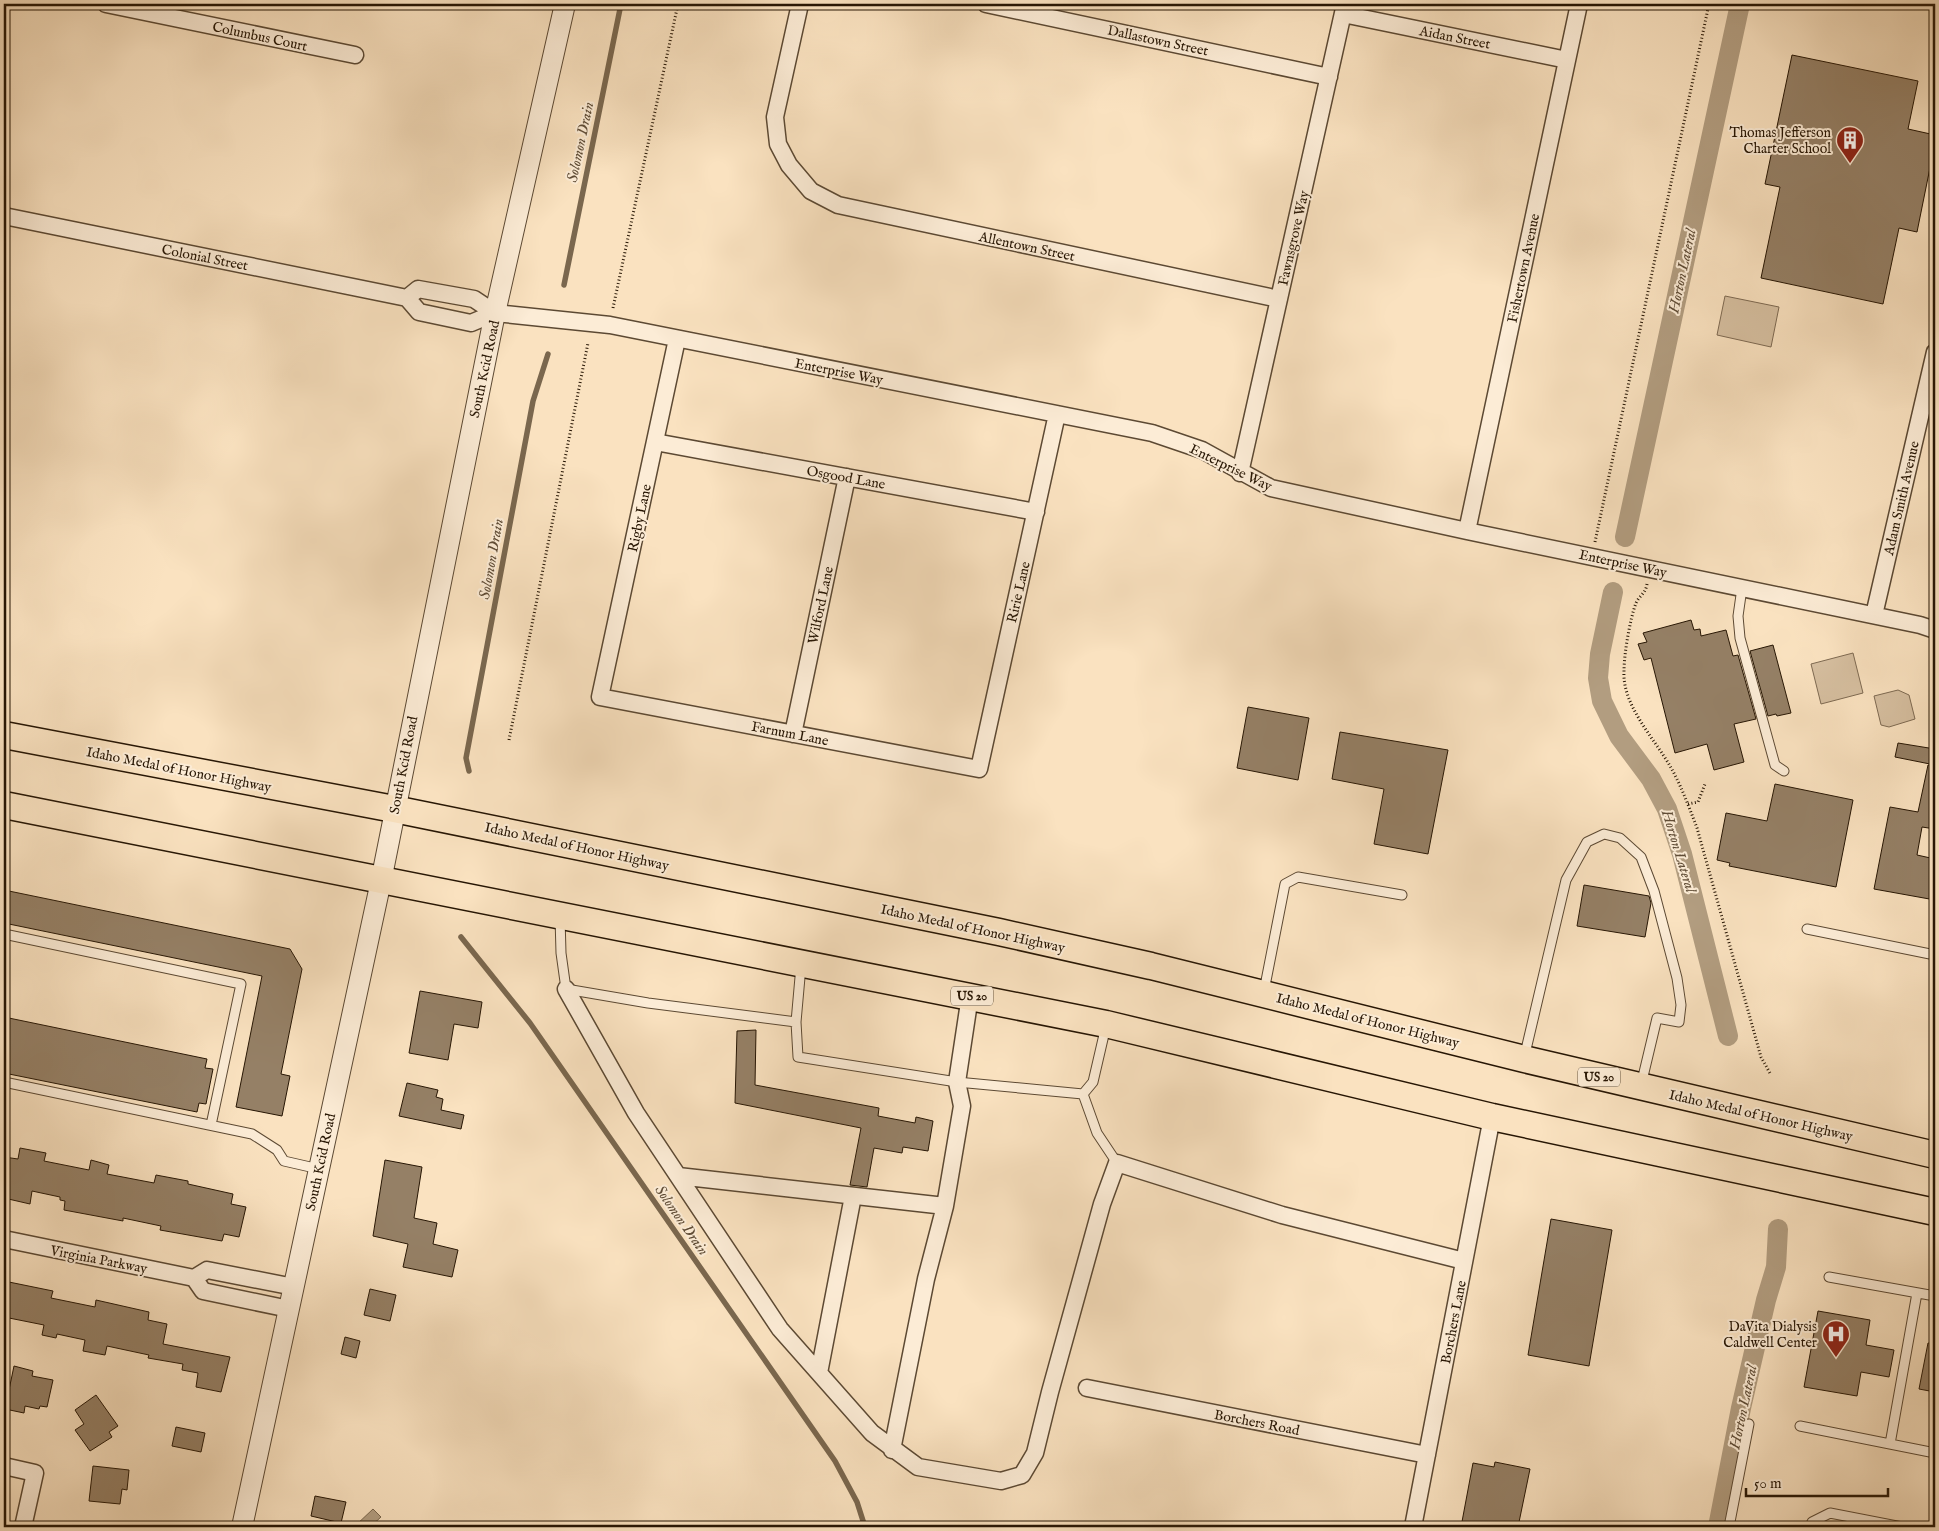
<svg xmlns="http://www.w3.org/2000/svg" width="1939" height="1531" font-family="'IM FELL English',serif">
<style>
.green{fill:#d6bfa0;stroke:#7e6a52}
.water{fill:#b29d80;stroke:#7a674e}
.lines{fill:none;stroke-linecap:round;stroke-linejoin:round}
.stream{stroke:#7a674e;stroke-width:5.5}
.canal{stroke:#b29d80;stroke-width:20}
.building{fill:#958066;stroke:#271604}
.service-casing{stroke:#5c4933;stroke-width:11}
.minor-casing{stroke:#5c4933;stroke-width:19}
.tertiary-casing{stroke:#5c4933;stroke-width:22}
.primary-casing{stroke:#271604;stroke-width:29}
.path{stroke:#271604;stroke-width:3;stroke-dasharray:1 2.5;stroke-linecap:butt}
.service{stroke:#fcecd6;stroke-width:9}
.minor{stroke:#fcecd6;stroke-width:16}
.tertiary{stroke:#fcecd6;stroke-width:20}
.primary{stroke:#fae2c0;stroke-width:26}
.labels{text-anchor:middle;stroke-width:4;stroke-linejoin:round;paint-order:stroke}
.shield{fill:#fcecd6;stroke:#675643;stroke-width:1}
.shield-label{font-size:12px;font-weight:bold;fill:#271604}
.street-label{font-size:14px;fill:#271604;stroke:#fcecd6}
.poi-label{font-size:14px;fill:#271604;stroke:#fcecd6;text-anchor:end}
.water-label{font-size:15px;font-style:italic;fill:#5f4c36;stroke:#fcecd6}
</style>
<rect width="100%" height="100%" fill="#fae2c0"/>
<filter id="stains"><feTurbulence type="fractalNoise" baseFrequency=".004" numOctaves="4"/><feColorMatrix values="0 0 0 0 .2 0 0 0 0 .09 0 0 0 0 .02 0 0 0 .5 -.17"/></filter>
<radialGradient id="worn" r=".72"><stop offset=".6" stop-color="#630" stop-opacity="0"/><stop offset="1" stop-color="#630" stop-opacity=".3"/></radialGradient>
<!-- green -->
<path class="green" d="M 1725,296 L 1779,307 L 1771,347 L 1717,335 Z
M 1853,653 L 1863,693 L 1821,704 L 1811,664 Z
M 1898,690 L 1909,695 L 1915,719 L 1889,727 L 1881,725 L 1874,696 Z"/>
<!-- water -->
<path class="water" d="M 373,1509 L 381,1517 L 370,1527 L 356,1527 L 355,1526 Z"/>
<g class="lines">
<!-- stream -->
<path class="stream" d="M 564,285 L 621,4
M 469,771 L 466,758 L 533,401 L 548,354
M 461,937 L 530,1023 L 835,1461 L 857,1502 L 865,1527"/>
<!-- canal -->
<path class="canal" d="M 1625,537 L 1740,4
M 1613,592 L 1600,654 L 1598,678 L 1602,701 L 1619,736 L 1651,779 L 1667,809 L 1682,854 L 1728,1036
M 1718,1527 L 1741,1408 L 1766,1300 L 1776,1267 L 1778,1229"/>
</g>
<!-- building -->
<path class="building" d="M 1792,55 L 1918,81 L 1908,129 L 1935,135 L 1935,143 L 1917,232 L 1899,228 L 1883,304 L 1761,278 L 1780,187 L 1765,184 Z
M 1691,620 L 1694,630 L 1700,629 L 1701,636 L 1726,630 L 1733,656 L 1738,655 L 1756,719 L 1734,724 L 1744,762 L 1714,770 L 1707,744 L 1675,753 L 1651,658 L 1644,660 L 1638,644 L 1647,642 L 1643,633 Z
M 1773,645 L 1791,713 L 1777,716 L 1776,714 L 1768,716 L 1750,651 Z
M 1248,707 L 1309,718 L 1298,780 L 1237,768 Z
M 1340,732 L 1448,750 L 1428,854 L 1374,844 L 1384,789 L 1332,779 Z
M 1898,743 L 1935,749 L 1935,765 L 1895,757 Z
M 1928,765 L 1935,766 L 1935,829 L 1922,827 L 1917,855 L 1935,859 L 1935,900 L 1874,889 L 1890,807 L 1918,812 Z
M 1775,784 L 1853,800 L 1836,887 L 1729,866 L 1730,863 L 1717,860 L 1726,813 L 1767,821 Z
M 1584,885 L 1649,896 L 1651,903 L 1645,937 L 1577,926 Z
M 4,890 L 290,949 L 302,969 L 281,1074 L 290,1076 L 282,1116 L 236,1107 L 262,976 L 4,923 Z
M 420,991 L 482,1002 L 478,1028 L 454,1024 L 448,1060 L 409,1053 Z
M 4,1017 L 207,1059 L 205,1068 L 213,1069 L 206,1104 L 199,1103 L 197,1112 L 4,1073 Z
M 756,1030 L 755,1085 L 879,1108 L 878,1116 L 915,1123 L 916,1117 L 933,1121 L 928,1151 L 903,1147 L 902,1153 L 874,1148 L 867,1187 L 850,1185 L 861,1128 L 735,1103 L 737,1031 Z
M 407,1083 L 438,1090 L 436,1097 L 443,1099 L 441,1110 L 464,1115 L 461,1129 L 399,1116 Z
M 20,1148 L 46,1153 L 44,1161 L 89,1170 L 91,1160 L 109,1165 L 107,1174 L 154,1183 L 156,1175 L 188,1181 L 188,1184 L 233,1194 L 231,1204 L 246,1207 L 239,1237 L 224,1234 L 222,1241 L 160,1230 L 161,1226 L 123,1218 L 123,1221 L 64,1210 L 65,1201 L 60,1200 L 60,1197 L 32,1191 L 30,1204 L 4,1198 L 4,1157 L 18,1159 Z
M 385,1160 L 422,1167 L 414,1218 L 437,1223 L 433,1244 L 458,1250 L 452,1277 L 403,1267 L 408,1244 L 373,1236 Z
M 1551,1219 L 1612,1230 L 1589,1366 L 1528,1355 Z
M 4,1281 L 53,1291 L 51,1298 L 95,1307 L 96,1300 L 149,1312 L 148,1320 L 167,1324 L 163,1344 L 230,1357 L 221,1392 L 196,1387 L 198,1373 L 182,1370 L 183,1364 L 148,1358 L 149,1355 L 107,1346 L 105,1355 L 83,1351 L 85,1340 L 57,1334 L 56,1338 L 42,1335 L 44,1325 L 4,1317 Z
M 370,1289 L 396,1295 L 390,1321 L 364,1315 Z
M 1818,1311 L 1870,1320 L 1866,1345 L 1894,1350 L 1889,1377 L 1861,1372 L 1857,1396 L 1804,1387 Z
M 345,1337 L 360,1341 L 356,1358 L 341,1354 Z
M 1928,1343 L 1935,1344 L 1935,1392 L 1919,1389 Z
M 14,1366 L 33,1371 L 32,1376 L 53,1380 L 47,1407 L 40,1406 L 39,1409 L 25,1406 L 24,1413 L 5,1409 Z
M 96,1395 L 118,1426 L 109,1432 L 112,1437 L 90,1451 L 75,1430 L 84,1424 L 75,1410 Z
M 176,1427 L 205,1433 L 201,1452 L 172,1446 Z
M 1495,1462 L 1530,1469 L 1518,1527 L 1461,1527 L 1473,1463 L 1494,1467 Z
M 93,1466 L 129,1470 L 127,1490 L 122,1489 L 120,1504 L 89,1501 Z
M 315,1496 L 346,1502 L 341,1523 L 311,1516 Z"/>
<g class="lines">
<!-- service casing -->
<g class="service-casing">
<path id="service" d="M 1742,588 L 1738,616 L 1740,638 L 1775,765 L 1784,771
M 560,917 L 561,953 L 566,989 L 648,1003 L 796,1022
M 1807,929 L 1935,955
M 4,934 L 241,984 L 211,1125
M 801,966 L 796,1022 L 798,1057 L 957,1082 L 1083,1094 L 1093,1082 L 1106,1026
M 1264,991 L 1285,884 L 1298,877 L 1402,895
M 1524,1058 L 1566,880 L 1587,842 L 1604,834 L 1620,838 L 1641,857 L 1654,891 L 1677,978 L 1681,1005 L 1679,1022 L 1657,1018 L 1641,1085
M 4,1082 L 252,1134 L 277,1150 L 284,1161 L 319,1169
M 1083,1094 L 1097,1133 L 1117,1163
M 1829,1277 L 1935,1296
M 1800,1426 L 1935,1453
M 1890,1444 L 1917,1293
M 1729,1527 L 1749,1424
M 1810,1527 L 1812,1522 L 1830,1513 L 1902,1527"/>
</g>
<!-- minor casing -->
<g class="minor-casing">
<path id="minor" d="M 106,4 L 355,55
M 800,4 L 775,117 L 778,144 L 789,165 L 811,191 L 838,205 L 1279,299
M 986,4 L 1329,77
M 1343,14 L 1567,60
M 4,216 L 407,298
M 495,313 L 471,323 L 419,312 L 407,298 L 418,289 L 474,299 L 495,313 L 610,325 L 1152,433 L 1202,450 L 1271,488 L 1467,531 L 1920,625 L 1935,630
M 677,339 L 600,697 L 979,769 L 1057,414
M 655,442 L 1036,512
M 1240,473 L 1345,4
M 1467,531 L 1579,4
M 1874,615 L 1935,352
M 793,734 L 847,477
M 566,989 L 636,1113 L 678,1176 L 945,1206
M 678,1176 L 780,1329 L 872,1433 L 918,1467 L 1001,1481 L 1022,1475 L 1035,1453 L 1050,1392 L 1102,1204 L 1117,1163 L 1282,1215 L 1464,1261
M 4,1239 L 194,1278 L 203,1291 L 289,1309
M 194,1278 L 207,1270 L 294,1287
M 819,1373 L 853,1196
M 1087,1388 L 1427,1455
M 892,1450 L 926,1279 L 945,1206 L 962,1106 L 957,1082 L 970,996
M 4,1466 L 35,1473 L 23,1527
M 1413,1527 L 1492,1117"/>
</g>
<!-- tertiary casing -->
<g class="tertiary-casing">
<path id="tertiary" d="M 242,1527 L 381,881 L 495,313 L 565,4"/>
</g>
<!-- primary casing -->
<g class="primary-casing">
<path id="primary" d="M 4,735 L 394,809 L 999,932 L 1151,966 L 1524,1059 L 1935,1155
M 4,805 L 1106,1024 L 1492,1117 L 1935,1212"/>
</g>
<!-- path -->
<path class="path" d="M 613,308 L 678,4
M 1595,542 L 1709,4
M 1647,584 C 1646,593 1639,596 1636,603 C 1630,619 1624,654 1624,671 C 1622,705 1654,738 1670,766 C 1681,785 1689,807 1697,828 L 1761,1057 L 1771,1075
M 509,740 L 588,343
M 1688,804 L 1698,802 L 1705,784"/>
<!-- service -->
<use href="#service" class="service"/>
<!-- minor -->
<use href="#minor" class="minor"/>
<!-- tertiary -->
<use href="#tertiary" class="tertiary"/>
<!-- primary -->
<use href="#primary" class="primary"/>
</g>
<!-- icons -->
<defs>
<g id="building-pin" transform="scale(1.4375)"><path d="M0 17L-7.5 6A9.5 9.5 0 1 1 7.5 6Z" fill="#8f2418" stroke="#fcecd6"/><path d="M-4-6H4V6H1V3H-1V6H-4ZM-2.5-4.3h1.7v1.8h-1.7ZM.8-4.3h1.7v1.8H.8ZM-2.5-1h1.7V.8h-1.7ZM.8-1h1.7V.8H.8Z" fill="#fff"/></g>
<g id="hospital-pin" transform="scale(1.4375)"><path d="M0 17L-7.5 6A9.5 9.5 0 1 1 7.5 6Z" fill="#8f2418" stroke="#fcecd6"/><path d="M-5-5h3v3.5h4V-5h3V5h-3V1.5h-4V5h-3Z" fill="#fff"/></g>
</defs>
<g fill-rule="evenodd">
<use href="#building-pin" x="1850" y="140"/>
<use href="#hospital-pin" x="1836" y="1334"/>
</g>
<g class="labels">
<!-- shield labels -->
<g class="shield">
<rect x="951" y="986.5" width="42" height="19" rx="4"/>
<rect x="1578" y="1067.5" width="42" height="19" rx="4"/>
</g>
<g class="shield-label">
<text x="972" y="1000">US 20</text>
<text x="1599" y="1081">US 20</text>
</g>
<!-- street labels -->
<g class="street-label">
<text transform="translate(260 36) rotate(12)" y="5">Columbus Court</text>
<text transform="translate(1455 37) rotate(11)" y="5">Aidan Street</text>
<text transform="translate(1158 40) rotate(12)" y="5">Dallastown Street</text>
<text transform="translate(1293 238) rotate(-77)" y="5">Fawnsgrove Way</text>
<text transform="translate(1027 246) rotate(12)" y="5">Allentown Street</text>
<text transform="translate(205 257) rotate(11)" y="5">Colonial Street</text>
<text transform="translate(1523 268) rotate(-78)" y="5">Fishertown Avenue</text>
<text transform="translate(484 369) rotate(-78)" y="5">South Kcid Road</text>
<text transform="translate(839 371) rotate(11)" y="5">Enterprise Way</text>
<text transform="translate(1231 467) rotate(26)" y="5">Enterprise Way</text>
<text transform="translate(846 477) rotate(10)" y="5">Osgood Lane</text>
<text transform="translate(1901 498) rotate(-77)" y="5">Adam Smith Avenue</text>
<text transform="translate(639 518) rotate(-78)" y="5">Rigby Lane</text>
<text transform="translate(1623 563) rotate(12)" y="5">Enterprise Way</text>
<text transform="translate(1018 592) rotate(-77)" y="5">Ririe Lane</text>
<text transform="translate(820 605) rotate(-78)" y="5">Wilford Lane</text>
<text transform="translate(790 733) rotate(11)" y="5">Farnum Lane</text>
<text transform="translate(403 765) rotate(-79)" y="5">South Kcid Road</text>
<text transform="translate(179 769) rotate(11)" y="5">Idaho Medal of Honor Highway</text>
<text transform="translate(577 846) rotate(12)" y="5">Idaho Medal of Honor Highway</text>
<text transform="translate(973 928) rotate(12)" y="5">Idaho Medal of Honor Highway</text>
<text transform="translate(1368 1020) rotate(14)" y="5">Idaho Medal of Honor Highway</text>
<text transform="translate(1761 1115) rotate(13)" y="5">Idaho Medal of Honor Highway</text>
<text transform="translate(320 1162) rotate(-78)" y="5">South Kcid Road</text>
<text transform="translate(99 1259) rotate(11)" y="5">Virginia Parkway</text>
<text transform="translate(1453 1322) rotate(-79)" y="5">Borchers Lane</text>
<text transform="translate(1257 1422) rotate(11)" y="5">Borchers Road</text>
</g>
<!-- poi labels -->
<g class="poi-label">
<text x="1831" y="137">Thomas Jefferson<tspan x="1831" dy="16">Charter School</tspan></text>
<text x="1817" y="1331">DaVita Dialysis<tspan x="1817" dy="16">Caldwell Center</tspan></text>
</g>
<!-- water labels -->
<g class="water-label">
<text transform="translate(580 142) rotate(-78)" y="5">Solomon Drain</text>
<text transform="translate(1682 271) rotate(-78)" y="5">Horton Lateral</text>
<text transform="translate(491 559) rotate(-80)" y="5">Solomon Drain</text>
<text transform="translate(1679 851) rotate(73)" y="5">Horton Lateral</text>
<text transform="translate(682 1220) rotate(55)" y="5">Solomon Drain</text>
<text transform="translate(1743 1407) rotate(-78)" y="5">Horton Lateral</text>
</g>
</g>
<!-- margin -->
<rect width="1939" height="1531" fill="none" stroke="#fae2c0" stroke-width="20"/>
<rect x="5" y="5" width="1929" height="1521" fill="none" stroke="#271604" stroke-width="2.5"/>
<rect x="10" y="10" width="1919" height="1511" fill="none" stroke="#271604"/>
<!-- scale -->
<path d="M1746 1488v8h142v-8" fill="none" stroke="#271604" stroke-width="2.5"/>
<text x="1754" y="1488" font-size="15" fill="#271604" stroke="#fcecd6" stroke-width="4" paint-order="stroke">50 m</text>
<rect width="100%" height="100%" filter="url(#stains)"/>
<rect width="100%" height="100%" fill="url(#worn)"/>
</svg>
